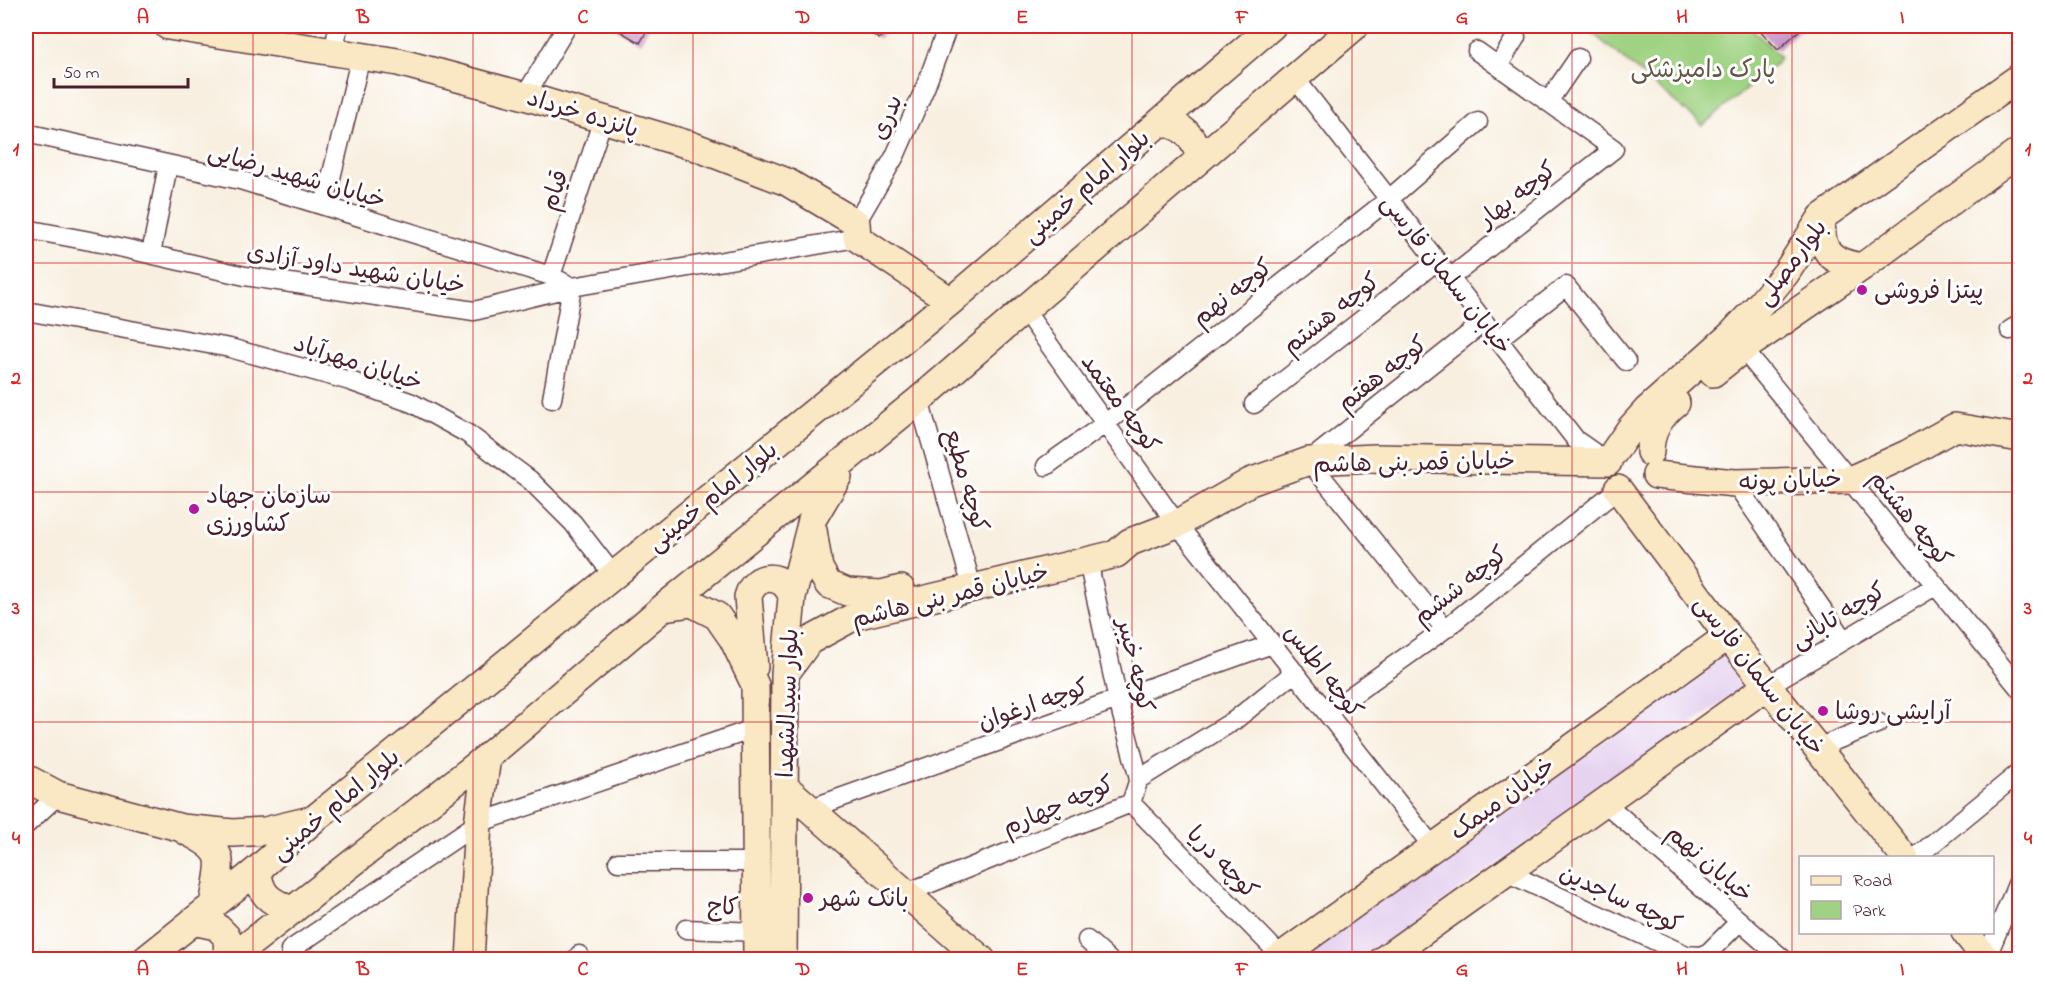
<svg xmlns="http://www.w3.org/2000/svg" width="2045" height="985" font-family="'Indie Flower','Playpen Sans Arabic',sans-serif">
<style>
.built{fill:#e6d3f0}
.green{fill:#9fd282;stroke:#747856;stroke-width:1.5}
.building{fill:#c999c9}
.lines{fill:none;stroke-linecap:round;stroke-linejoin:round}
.street-casing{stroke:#643e46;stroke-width:21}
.secondary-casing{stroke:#643e46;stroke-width:30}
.street{stroke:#fff;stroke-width:18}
.secondary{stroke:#fae7c3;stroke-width:27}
.grid{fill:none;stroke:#d62828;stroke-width:1.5;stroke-opacity:0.55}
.poi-dot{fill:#b5179e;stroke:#fff;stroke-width:2}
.labels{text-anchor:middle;stroke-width:6;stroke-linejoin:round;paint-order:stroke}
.park-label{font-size:24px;fill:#645545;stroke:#fff}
.street-label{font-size:24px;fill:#4a1f2b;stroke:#fff}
.poi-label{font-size:24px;fill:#4a1f2b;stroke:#fff;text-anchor:start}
.neatline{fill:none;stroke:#d62828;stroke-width:2}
.grid-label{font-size:20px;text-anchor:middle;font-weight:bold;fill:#d62828}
</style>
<rect width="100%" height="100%" fill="#fff"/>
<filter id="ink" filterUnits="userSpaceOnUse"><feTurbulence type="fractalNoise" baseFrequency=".0167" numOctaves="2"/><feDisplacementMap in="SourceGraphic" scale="12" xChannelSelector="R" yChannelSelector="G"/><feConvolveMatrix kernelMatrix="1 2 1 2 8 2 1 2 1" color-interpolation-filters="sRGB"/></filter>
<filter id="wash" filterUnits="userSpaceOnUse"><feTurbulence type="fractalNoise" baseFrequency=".008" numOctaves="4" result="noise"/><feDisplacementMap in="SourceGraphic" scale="24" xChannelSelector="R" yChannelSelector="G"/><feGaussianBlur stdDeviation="1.35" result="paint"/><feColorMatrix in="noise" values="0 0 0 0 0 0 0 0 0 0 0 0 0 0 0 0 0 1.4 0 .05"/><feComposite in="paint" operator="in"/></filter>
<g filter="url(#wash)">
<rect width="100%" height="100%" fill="#f8efe0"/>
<!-- built -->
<path class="built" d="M 1725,654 L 1749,683 L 1365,959 L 1295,960 Z"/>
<!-- green -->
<path class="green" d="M 1584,26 L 1749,26 L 1780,57 L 1776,64 L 1703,125 Z"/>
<g id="blocks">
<!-- building -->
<path class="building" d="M 611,26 L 650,26 L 640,43 Z
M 861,26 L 890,26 L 879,39 Z
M 1756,26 L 1804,26 L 1778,50 Z"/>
</g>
</g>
<g filter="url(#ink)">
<use href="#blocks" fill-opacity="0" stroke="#643e46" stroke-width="1.5"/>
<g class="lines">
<!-- street casing -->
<g class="street-casing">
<path id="street" d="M 334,52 L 338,26
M 1498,66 L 1516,37
M 1294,77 L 1576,440 L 1606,461
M 525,96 L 567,26
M 1548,102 L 1578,58
M 26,133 L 240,180 L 551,276 L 572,287 L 552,399
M 324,206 L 361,56
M 856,223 L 895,156 L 925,88 L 948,26
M 26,229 L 106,244 L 245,276 L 474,311 L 572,287 L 857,238
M 151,254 L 168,165
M 551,276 L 603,119
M 1450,278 L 1614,149 L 1477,51
M 26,311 L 230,348 L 350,381 L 412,403 L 468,434 L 530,480 L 573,523 L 614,576
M 1025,311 L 1177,524 L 1433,847
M 2010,330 L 2020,324
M 1498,339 L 1566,286 L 1626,361
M 1743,349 L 2020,689
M 919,400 L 968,573
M 1254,404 L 1437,261
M 1046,466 L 1106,423 L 1389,199 L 1478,122
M 1735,483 L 1843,639
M 1088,561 L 1118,700 L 1139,779
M 1445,629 L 1309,461 L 1484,322
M 1767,686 L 1935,586
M 1327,713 L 1445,629 L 1618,489
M 1817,748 L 1879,723
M 1604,802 L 1784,960
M 1131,803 L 1281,956
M 809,809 L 1272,644
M 26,825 L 58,795
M 1915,858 L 2020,772
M 618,862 L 756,862
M 1506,872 L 1686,955 L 1701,956 L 1709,952 L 1740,921
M 906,893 L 1131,803 L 1139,779 L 1235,720 L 1295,672
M 686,929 L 757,932
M 1087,940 L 1109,960
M 1394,951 L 1415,960
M 579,955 L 581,960
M 1986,959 L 2020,877
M 299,960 L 290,950 L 478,823 L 756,728"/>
</g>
<!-- secondary casing -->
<g class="secondary-casing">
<path id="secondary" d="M 168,26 L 398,62 L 525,96 L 693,146 L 787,182 L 856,223 L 857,238 L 951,301
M 1160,122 C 1183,125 1194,136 1200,158
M 1822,217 C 1819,250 1829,262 1862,267
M 1713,373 L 1743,349 L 1862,267 L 2020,151
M 1614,452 L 1630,429 L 1647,410 L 1732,334 L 1761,303 L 1786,273 L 1822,217 L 2020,77
M 1650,452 C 1650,431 1660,416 1676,403
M 1656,475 L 1735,483 L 1850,480 L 1907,454 L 1955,427 L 2020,438
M 1618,489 L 1728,636 L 1905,858
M 813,530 L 819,568 L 828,584 L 847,592 L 881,594 L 901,589
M 664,607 L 692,603 L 717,616 L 733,639 L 755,685 L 757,960
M 754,667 L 748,597 C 755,571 785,573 792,597
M 785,674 L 809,641 L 855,616 L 1116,554 L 1130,542 L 1177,524 L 1250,482 L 1309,461 L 1375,458 L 1608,462
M 26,778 L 58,795 L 182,828 L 233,833 L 265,831 L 311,820
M 785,787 L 982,960
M 183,829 C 194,836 213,843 218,856 C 222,867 215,893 213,905
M 257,870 C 261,897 269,900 292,911
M 193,921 L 216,926 L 227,937 L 228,960
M 1965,932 L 1987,960
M 145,960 L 257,870 L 313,820 L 951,301 L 1272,26
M 229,960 L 487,757 L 664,607 L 919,400 L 1355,26
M 470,960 L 478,823 L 487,757
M 783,960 L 785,674 L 792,597 L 812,520 L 838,476
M 1276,960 L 1728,636
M 1383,960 L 1767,686"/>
</g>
<!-- street -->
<use href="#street" class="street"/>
<!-- secondary -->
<use href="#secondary" class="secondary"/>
</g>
</g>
<!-- grid -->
<path class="grid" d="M 253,26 L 253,960M 473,26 L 473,960M 693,26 L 693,960M 913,26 L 913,960M 1132,26 L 1132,960M 1352,26 L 1352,960M 1572,26 L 1572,960M 1792,26 L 1792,960M 26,263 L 2020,263M 26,492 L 2020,492M 26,722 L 2020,722"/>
<!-- markers -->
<g class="poi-dot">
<circle cx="1862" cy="290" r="6"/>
<circle cx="194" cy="509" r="6"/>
<circle cx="1823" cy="711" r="6"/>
<circle cx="808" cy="898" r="6"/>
</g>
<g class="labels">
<!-- park labels -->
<g class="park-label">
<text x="1703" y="77">پارک دامپزشکی</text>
</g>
<!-- street labels -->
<g class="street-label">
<text transform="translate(583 113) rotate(17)" y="8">پانزده خرداد</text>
<text transform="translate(886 117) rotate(-67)" y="8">بدری</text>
<text transform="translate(297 175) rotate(16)" y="8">خیابان شهید رضایی</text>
<text transform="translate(1086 186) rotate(-41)" y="8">بلوار امام خمینی</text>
<text transform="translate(554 190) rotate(-72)" y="8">قیام</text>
<text transform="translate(1517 194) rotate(-38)" y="8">کوچه بهار</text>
<text transform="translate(1791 262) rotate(-53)" y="8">بلوارمصلی</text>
<text transform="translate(356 268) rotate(9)" y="8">خیابان شهید داود آزادی</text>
<text transform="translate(1447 274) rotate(52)" y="8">خیابان سلمان فارسی</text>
<text transform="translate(1232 292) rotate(-38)" y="8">کوچه نهم</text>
<text transform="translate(1331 313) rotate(-38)" y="8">کوچه هشتم</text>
<text transform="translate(358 362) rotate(18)" y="8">خیابان مهرآباد</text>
<text transform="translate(1382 373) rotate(-38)" y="8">کوچه هفتم</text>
<text transform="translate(1121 403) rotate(54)" y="8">کوچه معتمد</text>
<text transform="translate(1414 462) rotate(-1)" y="8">خیابان قمر بنی هاشم</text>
<text transform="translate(967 480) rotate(74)" y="8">کوچه مطیع</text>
<text transform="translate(1790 480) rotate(-2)" y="8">خیابان پونه</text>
<text transform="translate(712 496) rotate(-39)" y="8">بلوار امام خمینی</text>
<text transform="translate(1911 518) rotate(51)" y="8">کوچه هشتم</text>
<text transform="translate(1460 585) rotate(-38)" y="8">کوچه ششم</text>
<text transform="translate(950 595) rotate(-14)" y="8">خیابان قمر بنی هاشم</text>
<text transform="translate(1838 615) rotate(-31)" y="8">کوچه تابانی</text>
<text transform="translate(1136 665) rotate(77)" y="8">کوچه خیبر</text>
<text transform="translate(1324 671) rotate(52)" y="8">کوچه اطلس</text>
<text transform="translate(1760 675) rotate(52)" y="8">خیابان سلمان فارسی</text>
<text transform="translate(787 703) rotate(-88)" y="8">بلوار سیدالشهدا</text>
<text transform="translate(1033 704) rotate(-19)" y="8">کوچه ارغوان</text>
<text transform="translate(1502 798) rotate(-36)" y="8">خیابان میمک</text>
<text transform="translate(335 804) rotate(-40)" y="8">بلوار امام خمینی</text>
<text transform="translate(1058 805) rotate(-23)" y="8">کوچه چهارم</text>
<text transform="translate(1223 862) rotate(46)" y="8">کوچه دریا</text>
<text transform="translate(1710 863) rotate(41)" y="8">خیابان نهم</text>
<text transform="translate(1621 898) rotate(25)" y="8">کوچه ساجدین</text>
<text transform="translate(723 906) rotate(3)" y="8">کاج</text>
</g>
<!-- poi labels -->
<g class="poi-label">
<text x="1874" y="298">پیتزا فروشی</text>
<text x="206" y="503">سازمان جهاد<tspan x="206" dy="28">کشاورزی</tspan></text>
<text x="1835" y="719">آرایشی روشا</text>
<text x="820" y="906">بانک شهر</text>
</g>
</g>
<!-- margin -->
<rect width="2045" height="985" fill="none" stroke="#fff" stroke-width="66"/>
<!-- legend -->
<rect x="1799" y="856" width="195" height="78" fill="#ffffff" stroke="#b7a5aa" stroke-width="1.5"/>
<rect x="1811" y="876" width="30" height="9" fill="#fae7c3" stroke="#b7a5aa" stroke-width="1.5"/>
<text x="1853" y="886" font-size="18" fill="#4a1f2b">Road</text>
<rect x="1811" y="901" width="30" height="18" fill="#9fd282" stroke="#b7a5aa" stroke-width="1.5"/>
<text x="1853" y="916" font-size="18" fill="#4a1f2b">Park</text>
<!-- scale -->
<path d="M54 78v9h134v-9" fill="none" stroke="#4a1f2b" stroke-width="3"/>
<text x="63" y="78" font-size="18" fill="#4a1f2b" stroke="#ffffff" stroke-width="4.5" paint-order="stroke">50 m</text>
<rect x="33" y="33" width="1979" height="919" class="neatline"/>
<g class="grid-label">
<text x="143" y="23">A</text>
<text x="363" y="23">B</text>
<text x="583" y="23">C</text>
<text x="803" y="23">D</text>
<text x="1022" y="23">E</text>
<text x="1242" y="23">F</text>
<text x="1462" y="23">G</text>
<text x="1682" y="23">H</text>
<text x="1902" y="23">I</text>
<text x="16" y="155">1</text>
<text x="2028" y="155">1</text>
<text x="16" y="384">2</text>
<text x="2028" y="384">2</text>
<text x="16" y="614">3</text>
<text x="2028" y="614">3</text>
<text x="16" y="844">4</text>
<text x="2028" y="844">4</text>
<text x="143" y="975">A</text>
<text x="363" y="975">B</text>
<text x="583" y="975">C</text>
<text x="803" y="975">D</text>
<text x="1022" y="975">E</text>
<text x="1242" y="975">F</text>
<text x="1462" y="975">G</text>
<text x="1682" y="975">H</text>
<text x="1902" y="975">I</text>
</g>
</svg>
